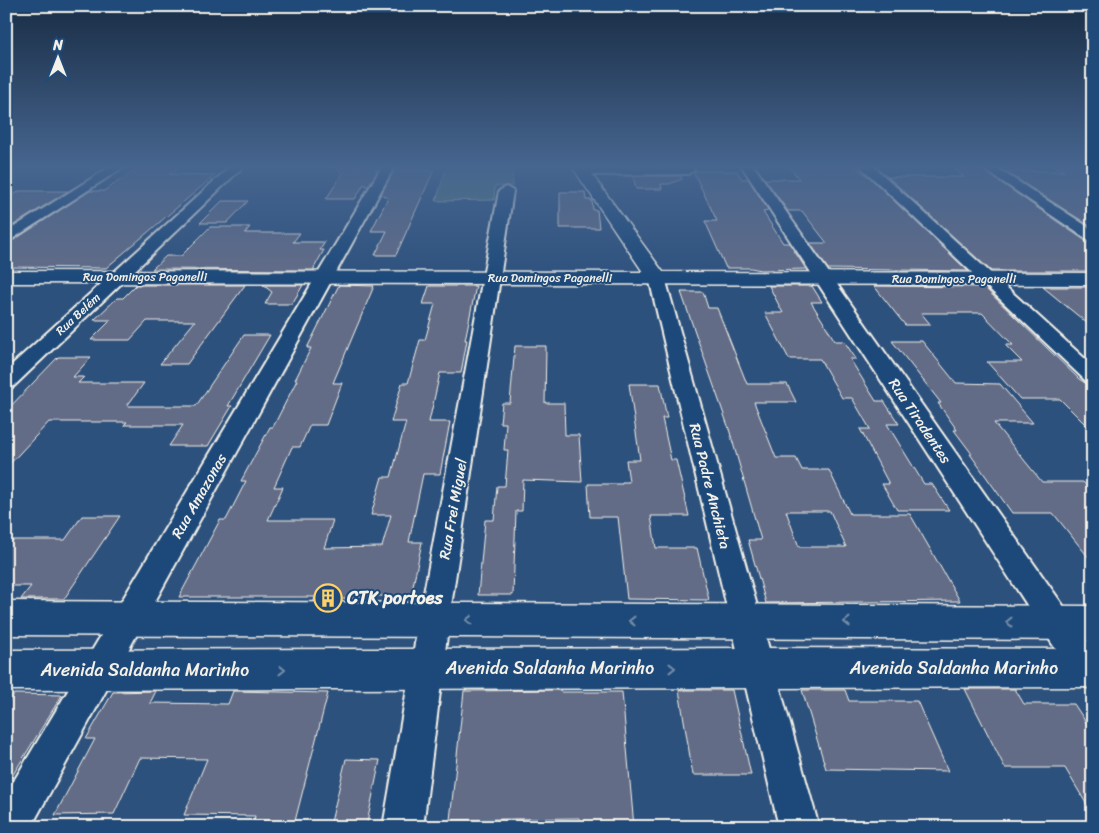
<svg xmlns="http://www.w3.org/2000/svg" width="1099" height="833" font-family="Sriracha,sans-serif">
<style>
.green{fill:#567a7f;stroke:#a5b6b4}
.building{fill:#646c87;stroke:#f4f1e8;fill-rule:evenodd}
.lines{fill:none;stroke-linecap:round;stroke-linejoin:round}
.minor-casing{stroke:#f4f1e8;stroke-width:4}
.tertiary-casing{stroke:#f4f1e8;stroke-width:3}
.minor{fill:#1f4a7a;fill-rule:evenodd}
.tertiary{fill:#1f4a7a;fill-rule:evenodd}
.oneway{stroke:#748da6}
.labels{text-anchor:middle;stroke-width:4;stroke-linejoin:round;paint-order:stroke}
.far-street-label{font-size:12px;fill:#f4f1e8;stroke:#1f4a7a}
.street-label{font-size:15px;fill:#f4f1e8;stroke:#1f4a7a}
.near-poi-label{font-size:18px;font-weight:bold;fill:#f4f1e8;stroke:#1f4a7a;text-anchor:start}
.near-street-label{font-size:18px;fill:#f4f1e8;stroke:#1f4a7a}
</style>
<rect width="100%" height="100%" fill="#2d517d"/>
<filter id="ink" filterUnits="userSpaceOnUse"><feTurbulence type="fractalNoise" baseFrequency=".02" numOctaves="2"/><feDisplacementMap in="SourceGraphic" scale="10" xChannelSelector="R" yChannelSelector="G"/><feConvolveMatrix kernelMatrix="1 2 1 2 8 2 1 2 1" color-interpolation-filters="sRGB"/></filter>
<g filter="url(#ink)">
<!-- green -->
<path class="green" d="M 447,165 L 521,165 L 522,168 L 512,169 L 513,186 L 495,186 L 494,200 L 436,201 Z"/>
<!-- building -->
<path class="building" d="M 142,165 L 182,165 L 169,174 L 215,175 L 106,268 L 6,267 L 6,245 L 90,191 L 104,191 Z
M 788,165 L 852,165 L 869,177 L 968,271 L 828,269 L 810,243 L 827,243 L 802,211 L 788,211 L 765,179 L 799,179 Z
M 1053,165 L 1093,165 L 1093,228 L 1005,171 L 1064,171 Z
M 332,166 L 377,166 L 375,170 L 378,170 L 368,187 L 364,184 L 355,199 L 326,199 L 343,173 Z
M 954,169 L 981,169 L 1087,242 L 1093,243 L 1093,271 L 991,271 L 888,177 L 964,177 Z
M 395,170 L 434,170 L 396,255 L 375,255 L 387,231 L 371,231 L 388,198 L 381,194 Z
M 696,171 L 737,171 L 742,179 L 748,179 L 769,211 L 763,212 L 783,243 L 789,243 L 806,269 L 761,270 L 751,268 L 726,268 L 705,221 L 717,221 L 694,173 Z
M 633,176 L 681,176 L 682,179 L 669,184 L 661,184 L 662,189 L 636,189 Z
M 20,191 L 68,191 L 6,230 L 6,199 Z
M 560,192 L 585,192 L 586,200 L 592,200 L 593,210 L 597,210 L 599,228 L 560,228 Z
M 222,201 L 248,201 L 227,223 L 200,223 Z
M 210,227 L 250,227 L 245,233 L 300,233 L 293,242 L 325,242 L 320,250 L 324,250 L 313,270 L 152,269 L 166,256 L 181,256 Z
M 136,285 L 245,285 L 187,364 L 160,364 L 195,321 L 147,321 L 130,340 L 91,340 L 111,320 L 94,320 L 117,298 L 123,298 Z
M 263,285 L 303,285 L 292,304 L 265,304 L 272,292 Z
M 339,285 L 374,286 L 333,383 L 342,383 L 326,425 L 310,425 L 300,447 L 292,447 L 274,487 L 283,487 L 268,520 L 333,520 L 324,548 L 382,547 L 391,515 L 371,515 L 382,477 L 391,477 L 406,422 L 391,422 L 402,383 L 408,383 L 420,340 L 425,340 L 435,304 L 423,304 L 429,286 L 476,286 L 465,340 L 467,340 L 461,373 L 440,373 L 429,422 L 450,422 L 440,474 L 423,474 L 409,542 L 422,542 L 411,596 L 359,596 L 358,599 L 341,599 L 341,601 L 314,601 L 315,597 L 179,597 L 220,520 L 226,520 L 246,481 L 241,481 L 270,427 L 273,427 L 297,380 L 295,380 L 311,348 L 307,348 Z
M 769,286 L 812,286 L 822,302 L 811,302 L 835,341 L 844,341 L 856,359 L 850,359 L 876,401 L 884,401 L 899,424 L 887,424 L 924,484 L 932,484 L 949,510 L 897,510 L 882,484 L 889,484 L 860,429 L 870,429 L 852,398 L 842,398 L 820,359 L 789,359 L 765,313 L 783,313 Z
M 874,286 L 984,287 L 1079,379 L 1093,388 L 1093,432 L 1060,399 L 1020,399 L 987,362 L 1022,362 L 1005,345 L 1013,345 L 982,313 L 921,313 L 931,325 L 905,325 Z
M 1043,287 L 1093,287 L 1093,328 Z
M 681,292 L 703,292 L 708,308 L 717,308 L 747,384 L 787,384 L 796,402 L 754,402 L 776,458 L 796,458 L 802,470 L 829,470 L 850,514 L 910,514 L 960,601 L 766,603 L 748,540 L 761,540 L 729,429 ZM 786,511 L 830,511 L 846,547 L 799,547 Z
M 244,335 L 270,335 L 228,406 L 232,406 L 208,446 L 169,446 L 183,425 L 124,425 L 127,422 L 49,422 L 6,468 L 6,411 L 58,357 L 91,357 L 73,377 L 84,377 L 78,383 L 144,383 L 127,406 L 196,406 Z
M 892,341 L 922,341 L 956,383 L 1000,384 L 1033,423 L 994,423 L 1042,482 L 1083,482 L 1093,493 L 1093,563 L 1053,513 L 1012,513 L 970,454 L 972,454 L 954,430 L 957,430 L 938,403 L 941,403 Z
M 515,346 L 546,346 L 545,403 L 564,403 L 565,435 L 579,435 L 582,482 L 523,480 L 522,511 L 516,511 L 513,595 L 478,595 L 485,520 L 494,520 L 497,486 L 505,486 L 508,450 L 504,450 L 506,423 L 500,423 L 502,403 L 510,403 Z
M 629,384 L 660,384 L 667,418 L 662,418 L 671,460 L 676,460 L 689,516 L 651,516 L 656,548 L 697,548 L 709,600 L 627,599 L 618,517 L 590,517 L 588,484 L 622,484 L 622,482 L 629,482 L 626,460 L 640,460 Z
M 82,516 L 120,516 L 64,599 L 21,599 L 31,586 L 6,586 L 6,540 L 65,540 Z
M 965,689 L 1015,689 L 1024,704 L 1074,704 L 1093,733 L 1093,815 L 1065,768 L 1005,768 Z
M 560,690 L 561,692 L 622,692 L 634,827 L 579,827 L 579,818 L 450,820 L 464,691 Z
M 679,690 L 732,690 L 751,775 L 693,775 Z
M 802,690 L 845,690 L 849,701 L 917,701 L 948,771 L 826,769 Z
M 156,691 L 150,703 L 228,704 L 233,691 L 328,693 L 295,821 L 254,820 L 255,816 L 184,815 L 207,759 L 140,758 L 114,814 L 55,815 L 95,739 L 86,739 L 113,692 Z
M 14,694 L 62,695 L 6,786 L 6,706 Z
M 346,759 L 380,760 L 367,823 L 331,822 Z"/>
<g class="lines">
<!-- minor casing -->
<g class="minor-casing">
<path id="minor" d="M 113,165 L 127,165 L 6,243 L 6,232 Z
M 232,165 L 245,165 L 13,387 L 6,388 L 6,370 Z
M 383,165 L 395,165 L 31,827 L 6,827 L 6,794 Z
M 680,165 L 692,165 L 694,170 L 688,174 L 582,175 L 576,171 L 582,167 Z
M 741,165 L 753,165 L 1093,648 L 1093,689 L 1079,685 Z
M 859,165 L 872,165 L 1093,366 L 1093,383 L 1086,381 Z
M 978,165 L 992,165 L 1093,230 L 1093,241 L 1088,240 Z
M 506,187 L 513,191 L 449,620 L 423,827 L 383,827 L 419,620 L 499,191 Z
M 657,273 L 663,274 L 665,278 L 819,827 L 779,827 L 649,278 L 651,274 Z"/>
</g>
<!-- tertiary casing -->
<g class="tertiary-casing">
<path id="tertiary" d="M 571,165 L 585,165 L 663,272 L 1093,273 L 1093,285 L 6,283 L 6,271 L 643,272 Z
M 6,601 L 1093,606 L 1093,640 L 6,635 Z
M 757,648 L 1093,649 L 1093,687 L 6,690 L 6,650 Z"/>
</g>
<!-- minor -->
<use href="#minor" class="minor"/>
<!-- tertiary -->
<use href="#tertiary" class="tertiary"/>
</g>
<!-- one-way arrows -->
<defs><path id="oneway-chevron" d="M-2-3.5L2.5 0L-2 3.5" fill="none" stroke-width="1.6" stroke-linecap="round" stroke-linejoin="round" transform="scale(1.25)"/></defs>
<g class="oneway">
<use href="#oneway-chevron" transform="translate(469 620) rotate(-180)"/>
<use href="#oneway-chevron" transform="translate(632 621) rotate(-180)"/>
<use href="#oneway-chevron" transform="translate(847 622) rotate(-180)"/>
<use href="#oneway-chevron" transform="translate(1009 622) rotate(-180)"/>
<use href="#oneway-chevron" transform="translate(672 668)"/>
<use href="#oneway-chevron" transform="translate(282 670)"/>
</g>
</g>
<!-- sky -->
<linearGradient id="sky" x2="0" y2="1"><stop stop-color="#192d45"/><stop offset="0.59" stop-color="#46658f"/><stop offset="1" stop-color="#46658f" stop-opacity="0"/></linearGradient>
<rect width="1099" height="282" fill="url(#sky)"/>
<!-- icons -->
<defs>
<g id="building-ring" transform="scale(1.4375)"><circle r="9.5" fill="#1f4a7a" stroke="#ffd166" stroke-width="1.5"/><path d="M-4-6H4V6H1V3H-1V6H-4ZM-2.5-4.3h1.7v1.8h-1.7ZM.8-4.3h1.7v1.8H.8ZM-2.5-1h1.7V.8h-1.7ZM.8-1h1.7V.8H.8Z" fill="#ffd166"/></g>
</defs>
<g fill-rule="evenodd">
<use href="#building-ring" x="328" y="598"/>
</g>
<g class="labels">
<!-- far-street labels -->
<g class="far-street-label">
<text x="145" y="281">Rua Domingos Paganelli</text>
<text x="550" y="282">Rua Domingos Paganelli</text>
<text x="954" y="283">Rua Domingos Paganelli</text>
<text transform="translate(78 314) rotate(-43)" y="4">Rua Belém</text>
</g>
<!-- street labels -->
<g class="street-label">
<text transform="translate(920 421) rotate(56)" y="5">Rua Tiradentes</text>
<text transform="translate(710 486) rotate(76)" y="5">Rua Padre Anchieta</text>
<text transform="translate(199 496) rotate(-60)" y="5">Rua Amazonas</text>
<text transform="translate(453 509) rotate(-80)" y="5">Rua Frei Miguel</text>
</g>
<!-- near-poi labels -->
<g class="near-poi-label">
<text x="347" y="604">CTK portoes</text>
</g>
<!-- near-street labels -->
<g class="near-street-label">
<text x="550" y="674">Avenida Saldanha Marinho</text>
<text x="954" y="674">Avenida Saldanha Marinho</text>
<text x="145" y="676">Avenida Saldanha Marinho</text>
</g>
</g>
<!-- margin -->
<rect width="1099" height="833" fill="none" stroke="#1f4a7a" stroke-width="25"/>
<rect x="12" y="12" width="1074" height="808" fill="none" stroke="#f4f1e8" stroke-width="2" filter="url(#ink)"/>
<!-- north arrow -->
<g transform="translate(58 58)" stroke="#1f4a7a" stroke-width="4" paint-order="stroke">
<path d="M0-4L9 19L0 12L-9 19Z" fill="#f4f1e8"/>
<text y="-8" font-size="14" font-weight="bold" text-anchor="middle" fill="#f4f1e8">N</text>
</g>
</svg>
